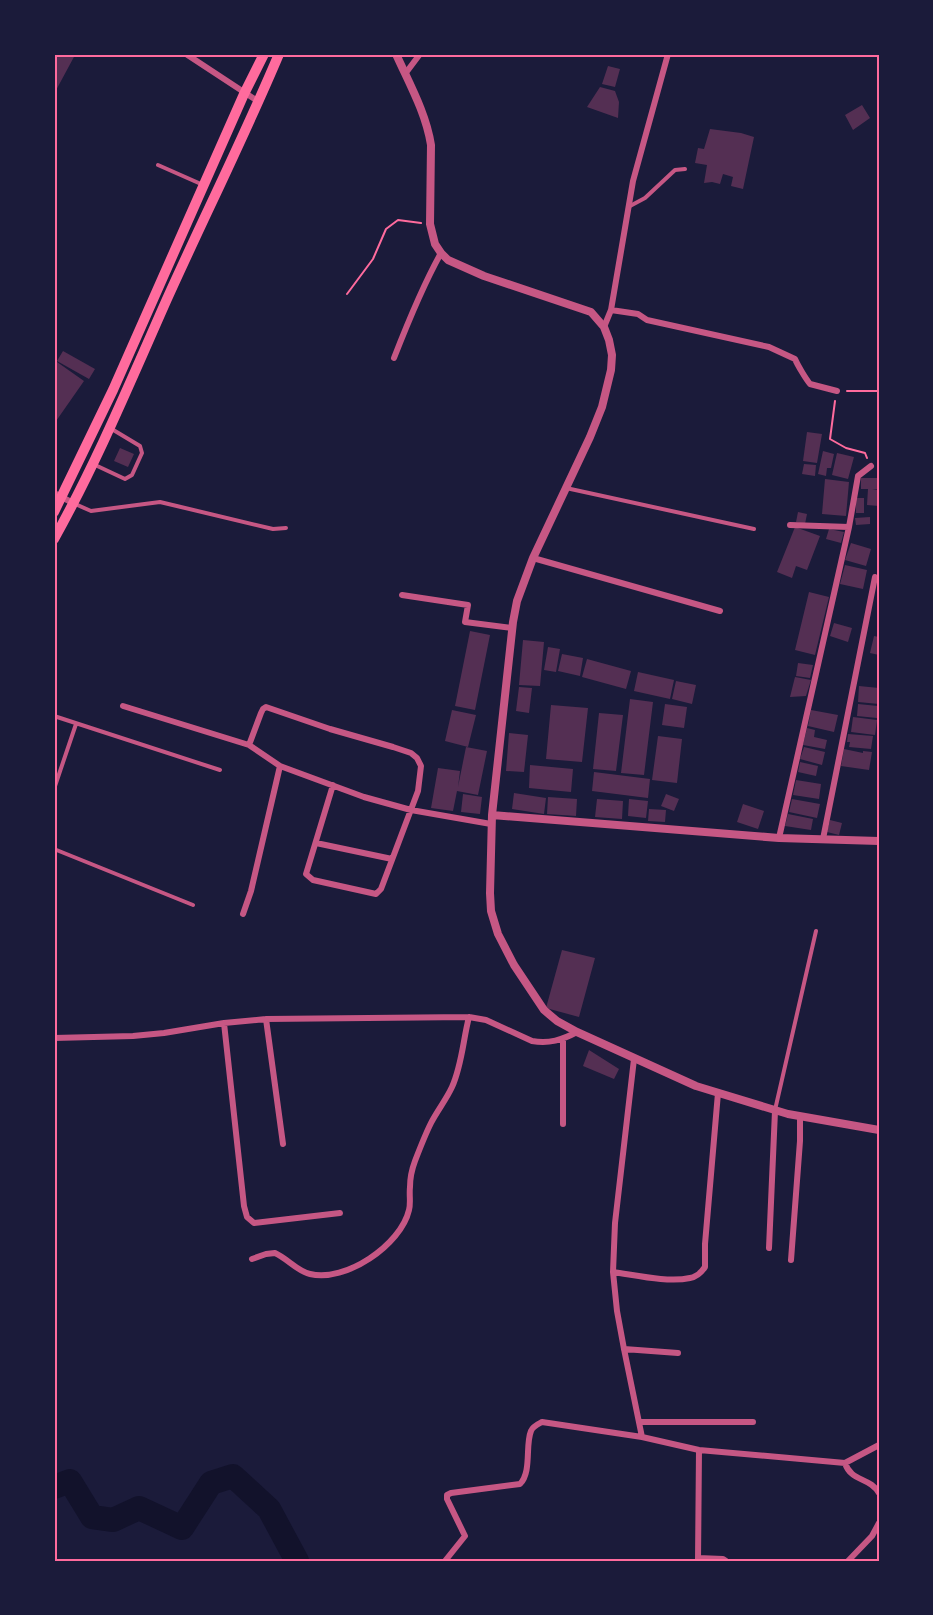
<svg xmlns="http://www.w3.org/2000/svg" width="933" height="1615" font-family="'Varela Round',sans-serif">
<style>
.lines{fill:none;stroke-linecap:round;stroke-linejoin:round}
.river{stroke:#12122b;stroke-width:24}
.building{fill:#542f53}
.path{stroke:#ff6b9d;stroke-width:2}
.service{stroke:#c65784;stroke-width:4}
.minor{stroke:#c65784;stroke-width:6}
.tertiary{stroke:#c65784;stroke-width:8}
.primary{stroke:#ff6b9d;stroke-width:10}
.neatline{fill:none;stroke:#ff6b9d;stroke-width:2}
</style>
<rect width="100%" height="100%" fill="#1b1b3a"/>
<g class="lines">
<!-- river -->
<path class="river" d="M 54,1487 L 70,1481 L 92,1517 L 113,1520 L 139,1508 L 182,1528 L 211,1483 L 233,1476 L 269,1509 L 297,1561"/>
</g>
<!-- building -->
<path class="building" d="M 54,54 L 75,55 L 54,94 Z
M 608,66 L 620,69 L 615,87 L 602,84 Z
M 600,87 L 615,91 L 619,102 L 618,118 L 587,107 Z
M 862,105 L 870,118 L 853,130 L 845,115 Z
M 710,129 L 741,133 L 754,137 L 743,189 L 731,186 L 733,177 L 723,174 L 720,184 L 712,182 L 704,183 L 707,165 L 695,163 L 698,148 L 704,149 Z
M 63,351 L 95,369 L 89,379 L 57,361 Z
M 57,362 L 84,381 L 54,424 L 54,366 Z
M 807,432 L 822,434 L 817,463 L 803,461 Z
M 120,448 L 134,454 L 128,467 L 114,461 Z
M 823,451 L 834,454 L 831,468 L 827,468 L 826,476 L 818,474 Z
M 837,453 L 854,457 L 848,479 L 832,475 Z
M 804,464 L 816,465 L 815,476 L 802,474 Z
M 861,478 L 879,478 L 879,489 L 872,490 L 879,490 L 879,506 L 867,505 L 868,489 L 861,489 Z
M 825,479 L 849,482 L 846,516 L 822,514 Z
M 856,498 L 864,498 L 864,513 L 856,513 Z
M 798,512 L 807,514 L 805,524 L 796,522 Z
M 870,517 L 870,524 L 856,525 L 855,518 Z
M 795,527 L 820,536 L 807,570 L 796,566 L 792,578 L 777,572 Z
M 829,529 L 844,532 L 841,543 L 826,539 Z
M 851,543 L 871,549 L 866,566 L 845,560 Z
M 845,565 L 867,570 L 863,589 L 840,584 Z
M 809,592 L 829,597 L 815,655 L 795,650 Z
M 834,623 L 852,628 L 848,642 L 830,636 Z
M 470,631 L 490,635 L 475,710 L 455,706 Z
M 874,636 L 879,637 L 879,655 L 870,653 Z
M 523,640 L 544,642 L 540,686 L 519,685 Z
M 548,647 L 560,649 L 556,672 L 544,670 Z
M 562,654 L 583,658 L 580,676 L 558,671 Z
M 587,659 L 631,671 L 626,689 L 582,677 Z
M 798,663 L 813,665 L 810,678 L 796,676 Z
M 638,672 L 674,680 L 670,699 L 634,691 Z
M 795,677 L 811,680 L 806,696 L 790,697 Z
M 676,681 L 696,685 L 692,704 L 672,699 Z
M 859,686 L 879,688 L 879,704 L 858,702 Z
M 519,687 L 532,688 L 529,713 L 516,711 Z
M 630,699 L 653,702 L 644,775 L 621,773 Z
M 665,704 L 687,707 L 684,728 L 662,725 Z
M 858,704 L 878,706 L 877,718 L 857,716 Z
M 551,705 L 588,708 L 582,762 L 546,759 Z
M 452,710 L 476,715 L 468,747 L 445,741 Z
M 811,710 L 838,715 L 834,732 L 808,726 Z
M 599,713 L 623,715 L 616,771 L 593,769 Z
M 853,717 L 877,720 L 875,735 L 851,732 Z
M 807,728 L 815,730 L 814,737 L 827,740 L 825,749 L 803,745 Z
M 509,733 L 528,735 L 524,772 L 506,771 Z
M 848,734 L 873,736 L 871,749 L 849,747 L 850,742 L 847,742 Z
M 658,736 L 682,739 L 677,783 L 652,780 Z
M 466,747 L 487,751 L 478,795 L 457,791 L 453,811 L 431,808 L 438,768 L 460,771 L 458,787 Z
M 804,747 L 825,752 L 822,765 L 800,759 Z
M 844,749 L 863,753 L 863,751 L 872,752 L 869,770 L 841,766 Z
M 800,762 L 818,766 L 816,776 L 798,772 Z
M 530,765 L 573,769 L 571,792 L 529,788 Z
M 594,772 L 650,779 L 648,798 L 592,791 Z
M 796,780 L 821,784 L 819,799 L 793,795 Z
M 514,793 L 546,798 L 544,814 L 512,809 Z
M 463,794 L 482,797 L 480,814 L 461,812 Z
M 666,794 L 679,799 L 674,811 L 661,806 Z
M 548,797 L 577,799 L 576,816 L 547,814 Z
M 597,799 L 623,801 L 622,819 L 595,817 Z
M 629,799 L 648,801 L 646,818 L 628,816 Z
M 792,799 L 820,804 L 817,818 L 789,812 Z
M 743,804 L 764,811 L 758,829 L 737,822 Z
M 649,809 L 666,810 L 665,822 L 648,821 Z
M 788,814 L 813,819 L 811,830 L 785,826 Z
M 830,820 L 842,823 L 839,835 L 827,832 Z
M 562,950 L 595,958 L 579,1017 L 546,1008 Z
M 589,1050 L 619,1069 L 614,1079 L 583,1066 Z"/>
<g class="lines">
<!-- path -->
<path class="path" d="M 347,294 L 373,259 L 386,229 L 398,220 L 421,223
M 847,391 L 879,391
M 835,401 L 830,439 L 846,448 L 865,453 L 867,458"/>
<!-- service -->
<path class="service" d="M 158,165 L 201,184
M 630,206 L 645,198 L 675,170 L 685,169
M 93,464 L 125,479 L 132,475 L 142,453 L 140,446 L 110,428
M 566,488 L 754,529
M 73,503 L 91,511 L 160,502 L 273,529 L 286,528
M 54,716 L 220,770
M 54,789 L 76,724
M 54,849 L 193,905
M 775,1110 L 816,931"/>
<!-- minor -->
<path class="minor" d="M 186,54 L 259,102
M 405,74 L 420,54
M 611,310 L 638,314 L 647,320 L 769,347 L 795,359 C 798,366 806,379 810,384 L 837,391
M 604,327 L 611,310 L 633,181 L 668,54
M 394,358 C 408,322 422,287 441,253
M 54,493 L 73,503
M 790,525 L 849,527
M 533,558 L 720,611
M 402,595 L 468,605 L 465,622 L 512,628
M 123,706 L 249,745 L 280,766 L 364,797 L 411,810 L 491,824
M 249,745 L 261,713 L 263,709 L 266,707 L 330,729 L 393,747 L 411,753 L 417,758 L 421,766 L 418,791 L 381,889 L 376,894 L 313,880 L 306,874 L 333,785
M 779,838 L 849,527 L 858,476 L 871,466
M 823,839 L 875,577
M 316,843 L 392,859
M 243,914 L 251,891 L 280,766
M 266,1019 L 283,1144
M 224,1023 L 244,1206 L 247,1217 L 254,1223 L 340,1213
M 54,1038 L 133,1036 L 164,1033 L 224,1023 L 266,1019 L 469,1017 L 486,1020 L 532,1041 C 549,1044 562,1040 577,1032
M 563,1039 L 563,1124
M 634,1059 L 615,1223 L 613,1272 L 617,1311 L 624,1349 L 642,1437
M 769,1248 L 775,1111
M 252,1259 L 266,1254 L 275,1253 C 288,1259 297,1271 310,1274 C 345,1283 401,1245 409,1210 C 411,1203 409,1195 410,1187 C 410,1179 412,1169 415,1161 C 420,1148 425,1135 431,1123 C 437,1111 446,1100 452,1087 C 462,1065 463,1040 469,1017
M 791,1260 L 800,1141 L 800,1117
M 613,1272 C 635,1275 668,1283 690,1278 C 696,1277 701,1273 705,1267 L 705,1244 L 718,1093
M 624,1349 L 678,1353
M 639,1422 L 753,1422
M 845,1463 C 851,1482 870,1477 879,1493
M 698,1558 L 723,1559 L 726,1561
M 445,1561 L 465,1536 L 447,1499 L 447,1495 L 451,1493 L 520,1484 C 532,1472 525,1445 531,1431 C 533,1426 538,1424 542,1422 L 642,1437 L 699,1450 L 845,1463 L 879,1445
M 698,1561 L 699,1450
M 848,1561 L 872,1536 L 879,1523"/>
<!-- tertiary -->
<path class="tertiary" d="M 396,54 C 409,83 426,113 431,145 L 430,224 L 435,244 L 441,253 L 448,260 L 484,276 L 591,312 L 604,327 L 609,340 L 612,355 L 611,370 L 602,407 L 590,437 L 533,558 L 517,601 L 513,622 L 492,815 L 490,893 L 491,911 L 498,934 L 514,965 L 544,1010 L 557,1021 L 577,1032 L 696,1086 L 788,1114 L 879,1130
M 492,815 L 779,838 L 879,841"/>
<!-- primary -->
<path class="primary" d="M 54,512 L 113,390 L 244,94 L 264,54
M 54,539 C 97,462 131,380 167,299 C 204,217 244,137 279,54"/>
</g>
<!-- border -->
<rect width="933" height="1615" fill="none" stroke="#1b1b3a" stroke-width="111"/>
<rect x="56" y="56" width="822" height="1504" class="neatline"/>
</svg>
